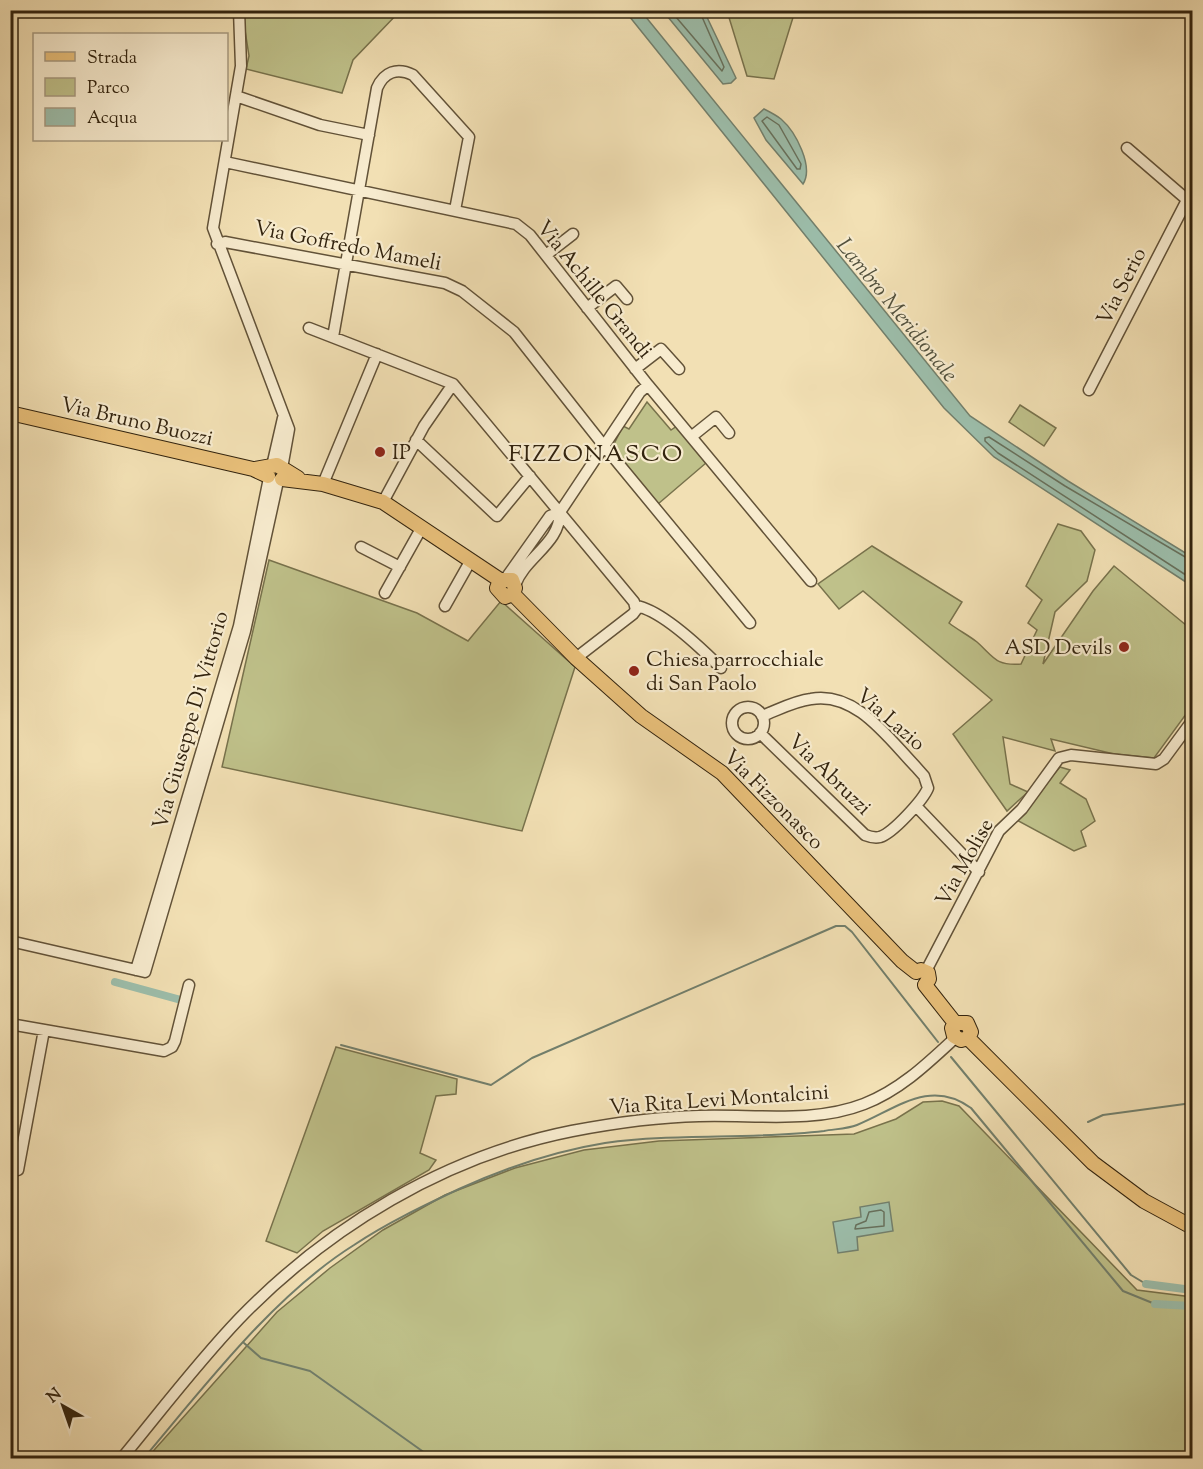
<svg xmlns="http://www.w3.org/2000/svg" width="1203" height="1469" font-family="'Sorts Mill Goudy',serif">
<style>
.green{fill:#bfc18a;stroke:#78724c;stroke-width:1.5}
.water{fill:#9cbdaa;stroke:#727f6c;stroke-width:1.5}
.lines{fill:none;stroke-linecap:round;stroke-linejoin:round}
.shore{stroke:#67705c;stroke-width:1.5}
.stream{stroke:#727f6c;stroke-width:2}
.canal{stroke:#9cbdaa;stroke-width:8}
.minor-casing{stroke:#625238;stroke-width:13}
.major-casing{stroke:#32230e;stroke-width:16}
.minor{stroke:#f7ebce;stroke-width:10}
.major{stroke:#e9c07a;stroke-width:14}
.poi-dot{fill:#8f2418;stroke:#f7ebce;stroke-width:2}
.labels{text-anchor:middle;stroke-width:4.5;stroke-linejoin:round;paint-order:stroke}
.street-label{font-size:21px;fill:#32230e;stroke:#f7ebce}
.poi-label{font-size:21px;fill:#32230e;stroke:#f7ebce;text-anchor:start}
.water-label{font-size:22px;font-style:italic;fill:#52513d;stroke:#f7ebce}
.quarter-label{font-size:24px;letter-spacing:1.5px;fill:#32230e;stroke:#f7ebce}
</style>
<rect width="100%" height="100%" fill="#f2e0b4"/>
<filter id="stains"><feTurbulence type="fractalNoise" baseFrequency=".00333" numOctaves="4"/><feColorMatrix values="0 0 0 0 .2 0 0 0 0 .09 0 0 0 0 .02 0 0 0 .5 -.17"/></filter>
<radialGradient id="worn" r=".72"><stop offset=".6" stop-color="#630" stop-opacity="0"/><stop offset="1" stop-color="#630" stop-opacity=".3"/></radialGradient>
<!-- green -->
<path class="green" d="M 242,11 L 399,10 L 400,11 L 353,60 L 342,93 L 246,69 L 249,56 Z
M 727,11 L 795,11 L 774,79 L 747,76 Z
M 647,402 L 671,430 L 677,426 L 706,463 L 658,504 L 612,448 L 623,426 L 629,429 Z
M 1020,405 L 1056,428 L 1044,446 L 1009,422 Z
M 1058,524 L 1081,531 L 1095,550 L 1087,581 L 1055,612 L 1043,664 L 1093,591 L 1114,566 L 1192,630 L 1192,706 L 1154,758 L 1114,754 L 1051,739 L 1055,751 L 1003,737 L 1010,784 L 1028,792 L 1007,811 L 953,734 L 992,700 L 863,591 L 839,609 L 818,584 L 872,546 L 962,602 L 949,623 C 958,630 968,635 977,642 C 994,657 995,666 1021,664 L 1037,630 L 1028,623 L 1042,600 L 1026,586 Z
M 269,560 L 417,613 L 468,641 L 501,601 L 575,667 L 522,831 L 222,767 Z
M 1060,767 L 1070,770 L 1060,783 L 1086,799 L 1095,821 L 1081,831 L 1086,846 L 1074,851 L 1015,819 Z
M 336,1047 L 457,1079 L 456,1094 L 436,1096 L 420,1153 L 436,1160 L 429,1170 L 323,1231 L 297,1253 L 266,1241 Z
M 942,1101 L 959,1106 L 1137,1290 L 1192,1297 L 1192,1458 L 147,1458 L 277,1312 L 330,1268 L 383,1230 L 445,1195 L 515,1168 L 584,1150 L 659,1141 L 854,1134 L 896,1119 L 923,1102 Z"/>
<!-- water -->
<path class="water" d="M 625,11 L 641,11 L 970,416 L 1068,481 L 1192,557 L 1192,586 L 994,457 L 944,408 Z
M 663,11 L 704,11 L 736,78 L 731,83 L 723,84 Z
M 764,109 C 770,112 776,115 781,119 C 796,132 814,167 803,184 L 766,140 L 754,118 Z
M 889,1202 L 893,1231 L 857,1237 L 858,1250 L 838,1253 L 833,1222 L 861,1217 L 860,1207 Z"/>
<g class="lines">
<!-- shore -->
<path class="shore" d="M 670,10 L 722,71 L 724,67 L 699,10
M 767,117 L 779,125 L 801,164 L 800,169 L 797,169 L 762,121 Z
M 1192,561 L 1065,486 L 989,437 L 985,438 L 985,441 L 998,453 L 1192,579
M 881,1210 L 884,1212 L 884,1226 L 855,1229 L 856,1225 L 866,1221 L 869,1212 Z"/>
<!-- stream -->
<path class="stream" d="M 341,1045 L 491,1085 L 532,1058 L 836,926 L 845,926 L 852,932 L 938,1042
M 951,1057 L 1131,1275 L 1146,1284
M 1088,1122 L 1103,1115 L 1192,1103
M 244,1343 L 261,1358 L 310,1371 L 432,1458
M 144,1458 C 204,1387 274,1295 354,1245 C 387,1223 423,1206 459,1189 C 505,1168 555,1151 605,1143 C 677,1133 751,1140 824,1131 C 834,1129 847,1129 857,1125 C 896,1109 930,1078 971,1108 L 1123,1291 L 1155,1304"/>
<!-- canal -->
<path class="canal" d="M 115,982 L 181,1000
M 1146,1284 L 1192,1290
M 1155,1304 L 1191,1306"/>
<!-- minor casing -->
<g class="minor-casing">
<path id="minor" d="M 239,10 L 241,66 L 213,228 L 289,429 L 282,468
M 236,96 L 320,125 L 369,135
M 1127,148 L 1192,204
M 225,162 L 516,224 L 530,235 L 648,385 L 811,581
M 217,244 L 225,242 L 445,283 L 462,291 L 514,332 L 604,446 L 750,623
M 546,255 L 573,234
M 587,308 L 616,286 L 627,299
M 309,328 L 453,384 L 634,602 L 636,610 L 633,614 L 576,658
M 333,337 L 377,88 C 384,72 397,67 413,75 L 469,137 L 455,210
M 635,369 L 661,349 L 679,369
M 1089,390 L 1187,200
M 691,437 L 716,417 L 729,433
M 416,440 L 497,516 L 530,476
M 272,466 L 283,418
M 323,484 L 377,354
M 383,502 L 424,426 L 453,384
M 560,512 L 640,392 L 648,385
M 361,547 L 400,567
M 506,578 L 550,516 L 560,512 C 560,544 525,557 515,585
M 385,593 L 422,527
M 445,606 L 471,560
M 636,606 C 661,610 702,649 721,668
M732 723a16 16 0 1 1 32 0a16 16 0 1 1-32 0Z
M 760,733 L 865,835 C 870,837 875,838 880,837 C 893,833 923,800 928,788 L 924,776 L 916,767 C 888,738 856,691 811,699 C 794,701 778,710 762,716
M 916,806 L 979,872
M 10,941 L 145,972 L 245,631 L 278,481
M 136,970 L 239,626 L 269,478
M 926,971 L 999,831 L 1022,809 L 1059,758 L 1071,755 L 1156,764 L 1164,759 L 1192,721
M 10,1024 L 164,1051 L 172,1047 L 175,1041 L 189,985
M 18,1170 L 44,1030
M 122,1458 C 160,1412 197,1363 239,1319 C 328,1227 445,1156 572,1131 C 614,1123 656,1117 699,1116 C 752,1114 813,1124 864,1104 C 900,1090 927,1064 955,1038"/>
</g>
<!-- major casing -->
<g class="major-casing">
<path id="major" d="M 10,413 L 253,469 L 268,476
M 255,469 L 277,465 L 298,478
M 282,479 L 323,484 L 383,502 L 500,580 L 512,580 L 515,588 L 513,594
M 500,580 L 497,588 L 505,597 L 513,594
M 513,594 L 576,658 L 641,716 L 722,773 L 902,961 L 916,972 L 921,970 L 928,973 L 929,979 L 925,985
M 925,985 L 955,1023
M 955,1023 L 952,1028 L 954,1036 L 961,1040 L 968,1038
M 955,1023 L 967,1023 L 971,1032 L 968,1038
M 968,1038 L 1093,1163 L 1144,1201 L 1192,1227"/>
</g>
<!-- minor -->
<use href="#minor" class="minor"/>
<!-- major -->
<use href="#major" class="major"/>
</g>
<!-- markers -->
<g class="poi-dot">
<circle cx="380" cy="452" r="6"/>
<circle cx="1124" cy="647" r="6"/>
<circle cx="634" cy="671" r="6"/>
</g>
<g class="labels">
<!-- street labels -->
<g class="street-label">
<text transform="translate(348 245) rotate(11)" y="7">Via Goffredo Mameli</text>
<text transform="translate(1121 286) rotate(-63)" y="7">Via Serio</text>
<text transform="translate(595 289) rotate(51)" y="7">Via Achille Grandi</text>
<text transform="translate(137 421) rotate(13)" y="7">Via Bruno Buozzi</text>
<text transform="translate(891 719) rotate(41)" y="7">Via Lazio</text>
<text transform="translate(190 720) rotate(-74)" y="7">Via Giuseppe Di Vittorio</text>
<text transform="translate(830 774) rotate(44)" y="7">Via Abruzzi</text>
<text transform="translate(774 799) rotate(45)" y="7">Via Fizzonasco</text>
<text transform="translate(964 862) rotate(-61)" y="7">Via Molise</text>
<text transform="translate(719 1099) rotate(-4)" y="7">Via Rita Levi Montalcini</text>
</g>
<!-- poi labels -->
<g class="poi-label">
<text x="392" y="459">IP</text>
<text x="1112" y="654" text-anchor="end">ASD Devils</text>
<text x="646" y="666">Chiesa parrocchiale<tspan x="646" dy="24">di San Paolo</tspan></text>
</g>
<!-- water labels -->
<g class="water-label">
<text transform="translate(898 309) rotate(51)" y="8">Lambro Meridionale</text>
</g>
<!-- quarter labels -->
<g class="quarter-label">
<text x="596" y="461">FIZZONASCO</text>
</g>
</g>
<!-- margin -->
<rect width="1203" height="1469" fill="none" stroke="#f2e0b4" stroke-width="36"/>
<rect x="12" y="12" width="1179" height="1445" fill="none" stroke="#32230e" stroke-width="3"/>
<rect x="18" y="18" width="1167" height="1433" fill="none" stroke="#32230e" stroke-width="1.5"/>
<!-- legend -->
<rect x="33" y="33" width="195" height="108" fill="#f7ebce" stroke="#a89b81" stroke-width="1.5"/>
<rect x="45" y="52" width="30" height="9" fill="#e9c07a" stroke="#a89b81" stroke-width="1.5"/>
<text x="87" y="63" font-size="18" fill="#32230e">Strada</text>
<rect x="45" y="78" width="30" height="18" fill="#bfc18a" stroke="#a89b81" stroke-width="1.5"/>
<text x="87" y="93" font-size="18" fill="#32230e">Parco</text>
<rect x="45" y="108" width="30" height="18" fill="#9cbdaa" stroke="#a89b81" stroke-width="1.5"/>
<text x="87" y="123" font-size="18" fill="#32230e">Acqua</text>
<!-- north arrow -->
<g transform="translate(63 1406) rotate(320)" stroke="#f7ebce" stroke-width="4.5" paint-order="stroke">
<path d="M0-4.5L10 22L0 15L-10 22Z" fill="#32230e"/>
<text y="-9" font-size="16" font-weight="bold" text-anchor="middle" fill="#32230e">N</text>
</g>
<rect width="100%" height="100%" filter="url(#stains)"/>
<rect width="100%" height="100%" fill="url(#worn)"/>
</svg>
